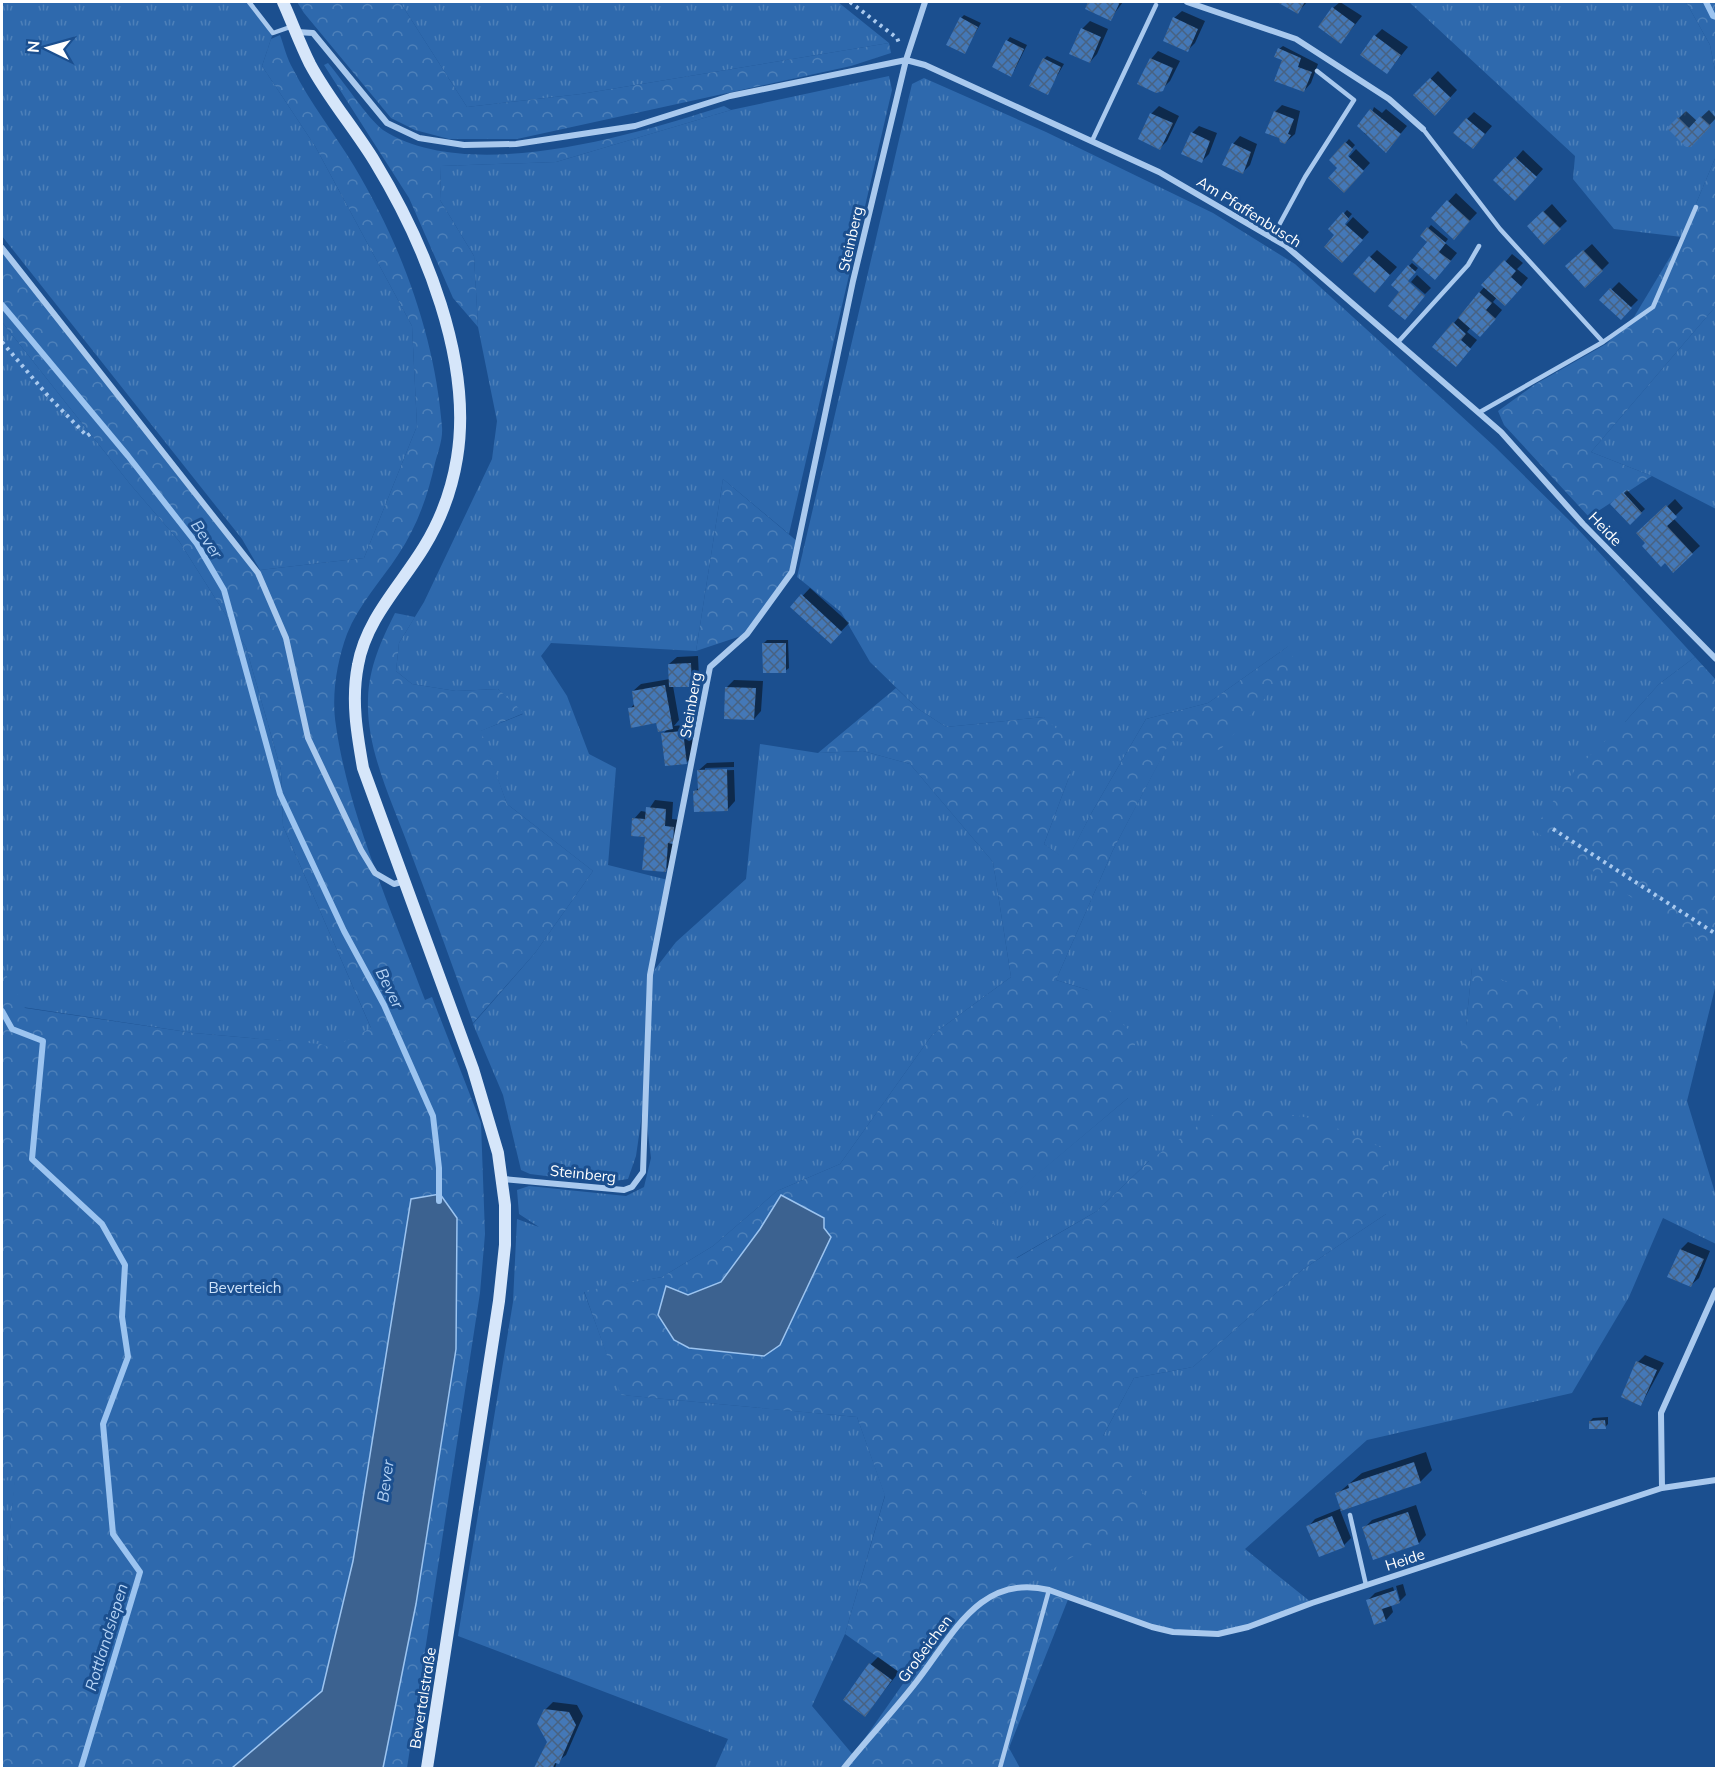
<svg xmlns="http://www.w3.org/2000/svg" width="1718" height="1770" font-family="Mulish,sans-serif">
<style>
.grass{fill:url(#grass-tufts);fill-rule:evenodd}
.forest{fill:url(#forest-crowns);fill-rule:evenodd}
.water{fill:#3c6290;stroke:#9cc4f0;stroke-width:1.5}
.shadow{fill:#0007}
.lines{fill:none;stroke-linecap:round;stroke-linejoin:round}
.stream{stroke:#9cc4f0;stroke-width:6}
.building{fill:url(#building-cross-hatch)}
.path{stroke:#a9c9ee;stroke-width:4;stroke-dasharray:3 4.5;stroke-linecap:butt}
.lane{stroke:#a9c9ee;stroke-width:4.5}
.street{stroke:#a9c9ee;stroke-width:6}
.secondary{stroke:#d6e6fa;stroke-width:12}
.labels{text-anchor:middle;stroke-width:6;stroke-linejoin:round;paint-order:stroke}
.street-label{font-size:15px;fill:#fff;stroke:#1b4f8f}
.park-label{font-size:15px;fill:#cfe3fa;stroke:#1b4f8f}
.water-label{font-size:16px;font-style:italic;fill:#b5d3f5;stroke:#1b4f8f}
</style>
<defs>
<pattern id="grass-tufts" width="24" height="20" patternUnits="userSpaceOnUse" patternTransform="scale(1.5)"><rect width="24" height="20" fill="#2e69ad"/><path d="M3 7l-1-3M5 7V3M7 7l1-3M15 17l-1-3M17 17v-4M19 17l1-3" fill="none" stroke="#4d80b9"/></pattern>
<pattern id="forest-crowns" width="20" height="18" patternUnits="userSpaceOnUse" patternTransform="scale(1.5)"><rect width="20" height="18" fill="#2e69ad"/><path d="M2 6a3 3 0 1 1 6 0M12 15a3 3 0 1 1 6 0" fill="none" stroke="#4d80b9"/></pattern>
<pattern id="building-cross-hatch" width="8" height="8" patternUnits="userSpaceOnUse" patternTransform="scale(1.5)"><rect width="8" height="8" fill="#4478b7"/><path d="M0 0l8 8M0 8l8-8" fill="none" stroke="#486282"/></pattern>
</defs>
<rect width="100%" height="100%" fill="#1b4f8f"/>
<!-- grass -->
<path class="grass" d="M 2,2 L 248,2 L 273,33 L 262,66 L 315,146 L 412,326 L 417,426 L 364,558 L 260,570 L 242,539 L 2,236 Z
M 400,2 L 838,2 L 889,43 L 581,94 L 467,107 Z
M 1409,2 L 1686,2 L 1710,45 L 1716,75 L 1716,156 L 1682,237 L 1614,229 L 1573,179 L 1575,156 Z
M 889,76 L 892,90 L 789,534 L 723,479 L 696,651 L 551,643 L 541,656 L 567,696 L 589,754 L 616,768 L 608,865 L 668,880 L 652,973 L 676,942 L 746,879 L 760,744 L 818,753 L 863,751 L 910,764 L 993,862 L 1011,977 L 932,1035 L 840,1164 L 777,1191 L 713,1246 L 662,1277 L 584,1292 L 622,1395 L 857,1417 L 885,1495 L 845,1634 L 812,1706 L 854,1756 L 844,1768 L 715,1768 L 728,1739 L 458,1636 L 513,1302 L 517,1219 L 539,1227 L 519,1214 L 517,1190 L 529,1186 L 626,1196 L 644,1187 L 651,1158 L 644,1101 L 636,1156 L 628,1179 L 602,1183 L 530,1174 L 521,1170 L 503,1095 L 473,1024 L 535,953 L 593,871 L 507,804 L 480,731 L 523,714 L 498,689 L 456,691 L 412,684 L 396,671 L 399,643 L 424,602 L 492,459 L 497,421 L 478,327 L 474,256 L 440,200 L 441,166 L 556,162 L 731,110 Z
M 924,78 L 1046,132 L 1213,213 L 1295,264 L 1494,446 L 1576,527 L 1695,657 L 1659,684 L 1625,722 L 1716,950 L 1716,984 L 1687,1101 L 1716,1196 L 1716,1244 L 1663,1218 L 1629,1297 L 1572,1393 L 1367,1440 L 1245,1549 L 1312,1603 L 1232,1631 L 1173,1632 L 1069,1597 L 1022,1588 L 1134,1378 L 1193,1367 L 1302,1270 L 1386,1214 L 1149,1161 L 1097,1211 L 1016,1258 L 987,1216 L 1128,1098 L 1088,990 L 1056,980 L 1113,850 L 1171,739 L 1290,645 L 1208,703 L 1146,719 L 1092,812 L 1067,861 L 1044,844 L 1071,772 L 1044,717 L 946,727 L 917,708 L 870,662 L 841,612 L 797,577 L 912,84 ZM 1472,968 L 1511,1129 L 1466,1026 Z
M 1716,306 L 1716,509 L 1652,476 L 1591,452 Z
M 2,322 L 130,484 L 179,541 L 246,647 L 281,770 L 283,826 L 387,1065 L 283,1041 L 194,1033 L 9,1005 L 2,979 Z
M 17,1460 L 2,1618 L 2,1465 Z"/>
<!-- forest -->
<path class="forest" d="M 297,2 L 400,2 L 467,107 L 581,94 L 889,43 L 891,53 L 851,66 L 517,139 L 449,139 L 415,130 L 391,118 L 304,13 Z
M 1686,2 L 1716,2 L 1716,75 L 1710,45 Z
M 280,35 C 284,46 287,59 293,69 C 310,103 335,134 354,166 C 401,244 435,336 442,427 C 443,439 438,452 435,463 C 428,495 417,527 398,555 C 381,581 359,604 347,634 C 337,661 331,696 336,726 C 349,816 393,914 425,1000 L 432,997 L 481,1123 L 485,1234 L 480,1293 L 407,1768 L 2,1768 L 2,1618 L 15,1475 L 2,1479 L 2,968 L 25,1008 L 194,1033 L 320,1044 L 332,1048 L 371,1028 L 283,826 L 281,770 L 246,647 L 179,541 L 130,484 L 2,322 L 2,248 L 258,572 L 260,570 L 364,558 L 417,426 L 412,326 L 315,146 L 262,66 L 271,39 Z
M 328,63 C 342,79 368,119 383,130 C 469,185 633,135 724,106 L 731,110 L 556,162 L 441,166 L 440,200 L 474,256 L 478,327 L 453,298 L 409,198 L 324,65 Z
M 1716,156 L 1716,306 L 1591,452 L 1652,476 L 1589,517 L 1504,425 L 1498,411 L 1534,385 L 1606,344 L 1634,317 L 1682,237 Z
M 723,479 L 798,542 L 792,572 L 747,634 L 696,651 Z
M 395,613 L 415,617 L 399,643 L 396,671 L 412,684 L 456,691 L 498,689 L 524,713 L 481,731 L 507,804 L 593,871 L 535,953 L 473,1023 C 452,965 431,906 409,848 C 392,801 366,750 368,699 C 369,667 381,641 395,613 Z
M 1290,645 L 1294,665 L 1220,750 L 1171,740 L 1113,850 L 1056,980 L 1088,990 L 1136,1037 L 1128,1098 L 988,1216 L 1017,1258 L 1097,1211 L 1149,1161 L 1228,1104 L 1316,1119 L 1389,1151 L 1386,1214 L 1302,1270 L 1193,1367 L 1134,1378 L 1103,1436 L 1153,1507 L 1022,1588 L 1069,1597 L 1009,1748 L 1020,1768 L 844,1768 L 907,1678 L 845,1634 L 885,1496 L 857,1417 L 621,1395 L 584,1291 L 662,1277 L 713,1246 L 777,1191 L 840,1164 L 932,1035 L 1011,977 L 993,862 L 910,764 L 863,751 L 818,753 L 896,688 L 917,708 L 946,727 L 1044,717 L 1063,735 L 1071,772 L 1044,844 L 1067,860 L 1092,812 L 1146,719 L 1208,703 ZM 781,1195 L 831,1237 L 764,1355 L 689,1348 L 674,1340 L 658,1315 L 666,1287 L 688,1295 L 721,1282 L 760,1229 Z
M 1695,657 L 1716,680 L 1716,950 L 1631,897 L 1533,830 L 1575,770 L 1625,722 L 1659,684 Z
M 1472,967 L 1553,1002 L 1571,1073 L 1511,1129 L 1455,1086 L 1466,1026 Z"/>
<!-- water -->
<path class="water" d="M 440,1194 L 457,1218 L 456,1349 L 416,1604 L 383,1768 L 232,1768 L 322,1691 L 353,1561 L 411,1199 Z
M 781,1195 L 824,1218 L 824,1228 L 831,1237 L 780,1345 L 764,1356 L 689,1348 L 674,1340 L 658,1315 L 666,1286 L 688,1295 L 721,1282 L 760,1229 Z"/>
<!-- shadow -->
<path class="shadow" d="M 1090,2 L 1123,2 L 1110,19 L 1087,8 Z
M 1280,2 L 1307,2 L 1298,12 Z
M 1340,2 L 1362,16 L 1341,42 L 1333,8 Z
M 1182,11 L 1205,21 L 1195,43 L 1187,51 L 1174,18 Z
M 964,15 L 981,23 L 964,52 L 961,18 Z
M 1090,21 L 1108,29 L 1097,54 L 1090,62 L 1082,29 Z
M 1382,29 L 1408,47 L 1387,73 L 1375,36 Z
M 1010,37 L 1027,45 L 1014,71 L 1007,41 Z
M 1283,46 L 1318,64 L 1311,83 L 1304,91 L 1284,60 L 1279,49 Z
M 1158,51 L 1180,61 L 1170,81 L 1162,89 L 1151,59 Z
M 1047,56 L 1064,64 L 1047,93 L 1044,59 Z
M 1438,71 L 1457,90 L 1435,114 L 1415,95 Z
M 1282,105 L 1300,111 L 1295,134 L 1287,141 L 1281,141 L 1275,112 Z
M 1159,106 L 1179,116 L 1167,141 L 1160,148 L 1151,114 Z
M 1374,107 L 1382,113 L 1386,109 L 1407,126 L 1386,151 L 1364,133 Z
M 1709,110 L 1716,118 L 1690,146 L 1669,128 L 1686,111 L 1697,121 Z
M 1474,112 L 1492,126 L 1480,140 L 1467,119 Z
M 1199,126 L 1217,133 L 1209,154 L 1202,161 L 1192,133 Z
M 1240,136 L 1257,144 L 1250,165 L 1243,172 L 1233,144 Z
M 1349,139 L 1355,145 L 1345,157 L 1347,159 L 1356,149 L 1370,163 L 1351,184 L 1331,160 Z
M 1523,150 L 1543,169 L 1523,191 L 1516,158 Z
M 1456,193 L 1477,213 L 1461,230 L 1433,218 Z
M 1552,204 L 1567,221 L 1544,243 L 1529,226 Z
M 1347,210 L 1352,214 L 1344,223 L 1346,225 L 1353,217 L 1369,232 L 1349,254 L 1330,229 Z
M 1431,225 L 1448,239 L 1445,243 L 1457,253 L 1443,270 L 1429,242 L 1422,236 Z
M 1592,244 L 1609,263 L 1602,270 L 1575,259 Z
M 1377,250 L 1397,267 L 1375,291 L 1370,257 Z
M 1512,254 L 1523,263 L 1517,269 L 1528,278 L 1512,297 L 1497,297 L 1493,302 L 1502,310 L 1488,327 L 1471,327 L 1467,332 L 1477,340 L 1463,357 L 1454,323 Z
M 1412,263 L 1418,268 L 1404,285 L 1409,266 Z
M 1417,275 L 1431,288 L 1425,294 L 1411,282 Z
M 1619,282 L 1638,300 L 1620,318 L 1601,300 Z
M 1627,490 L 1645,509 L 1630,523 L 1612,504 Z
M 1675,499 L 1683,508 L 1673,518 L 1700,546 L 1673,571 L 1639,534 Z
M 810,588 L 849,623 L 831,642 L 792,607 Z
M 767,640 L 788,640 L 789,668 L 785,671 L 763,644 Z
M 698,656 L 699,678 L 691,685 L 673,686 L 679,720 L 674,726 L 691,724 L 694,755 L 686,763 L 663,734 L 668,728 L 630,709 L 635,703 L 633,691 L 641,684 L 670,679 L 669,664 L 677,657 Z
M 734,680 L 763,681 L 761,711 L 754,719 L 727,687 Z
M 734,762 L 734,767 L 705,768 L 705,771 L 734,770 L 735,801 L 728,809 L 695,792 L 699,787 L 699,770 L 707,763 Z
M 655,800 L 673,802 L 672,819 L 681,820 L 673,863 L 665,870 L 634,819 L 641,811 L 647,812 Z
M 1688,1242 L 1710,1251 L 1699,1278 L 1691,1285 L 1681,1249 Z
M 1645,1355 L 1664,1363 L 1641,1405 L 1638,1362 Z
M 1608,1417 L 1608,1424 L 1605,1427 L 1590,1421 L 1593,1418 Z
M 1426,1452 L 1432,1470 L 1420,1482 L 1340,1510 L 1351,1538 L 1344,1545 L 1308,1527 L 1315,1519 L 1342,1508 L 1337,1494 L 1362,1473 Z
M 1416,1505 L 1426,1535 L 1419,1543 L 1364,1528 L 1372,1520 Z
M 1403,1584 L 1406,1595 L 1399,1602 L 1391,1605 L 1393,1612 L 1386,1620 L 1375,1623 L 1368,1600 L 1375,1593 L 1393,1587 L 1397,1600 L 1400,1600 L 1396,1586 Z
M 878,1657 L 899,1672 L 865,1715 L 871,1664 Z
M 553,1702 L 577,1705 L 583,1716 L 566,1755 L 557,1762 L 555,1768 L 535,1768 L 549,1741 L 545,1710 Z"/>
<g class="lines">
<!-- stream -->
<path class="stream" d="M 1706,2 L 1713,16 L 1716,17
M 2,305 L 128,456 L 197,544 L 224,590 L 280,794 L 344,931 L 384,1005 L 433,1116 L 439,1168 L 439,1201
M 2,1011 L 12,1029 L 43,1041 L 32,1159 L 102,1224 L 125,1265 L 122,1317 L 128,1357 L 103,1424 L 113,1534 L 140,1572 L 81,1768"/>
</g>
<!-- building -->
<path class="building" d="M 1088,2 L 1120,2 L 1111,21 L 1085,9 Z
M 1277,2 L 1305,2 L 1298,14 Z
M 1332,7 L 1355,24 L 1341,44 L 1318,27 Z
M 960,17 L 978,27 L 965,54 L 946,45 Z
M 1173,17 L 1198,29 L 1188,52 L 1163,41 Z
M 1081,28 L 1101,37 L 1090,63 L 1069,54 Z
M 1374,35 L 1401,55 L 1387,74 L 1360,55 Z
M 1006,40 L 1024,49 L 1011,77 L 992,67 Z
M 1278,48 L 1301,58 L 1298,67 L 1312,72 L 1304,92 L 1274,81 L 1282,60 L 1274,57 Z
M 1043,58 L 1061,67 L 1048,95 L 1029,86 Z
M 1150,58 L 1173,68 L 1163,91 L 1156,93 L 1137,84 Z
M 1430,78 L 1451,98 L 1435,116 L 1413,95 Z
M 1370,109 L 1401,134 L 1386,153 L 1357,126 Z
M 1274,111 L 1294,119 L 1288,134 L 1291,135 L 1285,144 L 1280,142 L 1279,138 L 1265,133 Z
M 1150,113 L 1173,123 L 1160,150 L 1138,139 Z
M 1700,116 L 1711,126 L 1691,147 L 1686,147 L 1667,128 L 1678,117 L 1689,128 Z
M 1466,118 L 1485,134 L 1473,149 L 1453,133 Z
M 1191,132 L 1210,141 L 1202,163 L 1181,154 Z
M 1345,142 L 1353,149 L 1348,156 L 1364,171 L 1344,193 L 1328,178 L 1337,168 L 1329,160 Z
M 1232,143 L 1251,152 L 1243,174 L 1222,165 Z
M 1515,157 L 1537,177 L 1515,201 L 1493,180 Z
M 1447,200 L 1470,221 L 1454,240 L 1431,218 Z
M 1543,211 L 1561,229 L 1544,245 L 1527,226 Z
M 1343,212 L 1349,219 L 1345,224 L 1363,240 L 1342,263 L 1324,247 L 1334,235 L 1328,229 Z
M 1427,227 L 1446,243 L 1439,252 L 1451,261 L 1435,280 L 1412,260 L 1427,242 L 1420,236 Z
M 1583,250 L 1603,271 L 1585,288 L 1565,266 Z
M 1369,256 L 1390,275 L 1375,293 L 1353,274 Z
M 1504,260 L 1516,271 L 1511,277 L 1522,287 L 1505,306 L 1481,285 Z
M 1408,265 L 1416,272 L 1408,281 L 1425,296 L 1405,320 L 1388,306 L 1399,292 L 1391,285 Z
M 1610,288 L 1632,308 L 1621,320 L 1599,300 Z
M 1479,292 L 1492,303 L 1486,310 L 1496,319 L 1480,337 L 1458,318 Z
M 1453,322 L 1466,334 L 1461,340 L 1471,349 L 1456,367 L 1432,347 Z
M 1623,492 L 1642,513 L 1630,525 L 1610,504 Z
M 1666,505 L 1677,517 L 1667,526 L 1693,554 L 1673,573 L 1665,563 L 1661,567 L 1642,546 L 1645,543 L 1636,533 Z
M 801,594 L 842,632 L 831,644 L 790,607 Z
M 762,643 L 786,643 L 786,673 L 763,673 Z
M 691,663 L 692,687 L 669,687 L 668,664 Z
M 665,685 L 673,729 L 658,732 L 656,723 L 631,728 L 628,708 L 634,707 L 632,691 Z
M 725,687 L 756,688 L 754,720 L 724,719 Z
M 683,731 L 687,764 L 665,766 L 661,733 Z
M 727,769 L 728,811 L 694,812 L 693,791 L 698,790 L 697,770 Z
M 646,807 L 666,809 L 665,826 L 674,827 L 673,844 L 668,843 L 666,872 L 642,870 L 645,837 L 631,836 L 632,818 L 645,819 Z
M 1680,1249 L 1704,1259 L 1691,1287 L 1667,1277 Z
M 1636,1361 L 1657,1370 L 1641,1406 L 1621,1397 Z
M 1605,1420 L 1606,1429 L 1589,1429 L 1589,1421 Z
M 1414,1462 L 1421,1483 L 1341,1511 L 1335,1493 L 1349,1488 L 1348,1484 Z
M 1408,1512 L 1419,1544 L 1373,1560 L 1362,1527 Z
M 1332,1516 L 1345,1547 L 1319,1557 L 1306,1526 Z
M 1396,1590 L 1400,1603 L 1382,1609 L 1386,1621 L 1374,1625 L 1366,1600 Z
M 869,1663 L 892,1680 L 865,1717 L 843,1700 Z
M 544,1709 L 569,1712 L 576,1725 L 559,1764 L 555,1763 L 553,1768 L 534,1768 L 547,1742 L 537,1724 Z"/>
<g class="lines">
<!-- path -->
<path class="path" d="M 850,2 L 897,38 L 899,43
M 2,342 L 49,397 L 87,436 L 91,433
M 1553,829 L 1716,934"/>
<!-- lane -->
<path class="lane" d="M 249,2 L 273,33 L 293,26
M 1423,129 L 1500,229 L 1603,342 L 1653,307 L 1696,207
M 1092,141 L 1156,5
M 1272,238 L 1305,177 L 1354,100 L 1317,71
M 1399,341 L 1468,265 L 1479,246
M 1480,412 L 1603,342
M 1350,1515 L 1366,1585
M 1000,1768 L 1049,1590"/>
<!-- street -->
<path class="street" d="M 1187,2 L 1296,39 L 1389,99 L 1423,129
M 297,32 L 313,33 L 387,123 L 419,138 L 464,145 L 516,144 L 635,126 L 730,96 L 906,60 L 925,65 L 1159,172 L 1286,246 L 1501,432 L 1583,524 L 1716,659
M 2,248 L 258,573 L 286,638 L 308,738 L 361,850 L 375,873 L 394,884 L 405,881
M 503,1179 L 624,1190 L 632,1187 L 643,1172 L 650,975 L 710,667 L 747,634 L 792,572 L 853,281 L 906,60 L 925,2
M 1662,1488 L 1661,1413 L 1716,1290
M 844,1768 C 867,1739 894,1711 917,1681 C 953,1635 980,1573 1049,1590 L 1152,1627 L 1173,1632 L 1218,1634 L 1248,1627 L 1312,1603 L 1662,1488 L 1716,1480"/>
<!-- secondary -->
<path class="secondary" d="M 283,2 C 292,22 300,44 310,64 C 328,98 355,129 375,162 C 425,244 473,361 457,458 C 452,489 440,521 424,547 C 401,585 366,619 358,665 C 351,700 357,734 363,768 L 473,1069 L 498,1153 L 505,1205 L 505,1245 L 499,1301 L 427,1768"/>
</g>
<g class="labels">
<!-- street labels -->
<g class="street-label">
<text transform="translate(1249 212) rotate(32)" y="5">Am Pfaffenbusch</text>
<text transform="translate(851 239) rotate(-77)" y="5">Steinberg</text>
<text transform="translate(1605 529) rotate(46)" y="5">Heide</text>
<text transform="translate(691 705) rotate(-80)" y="5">Steinberg</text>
<text transform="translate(583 1174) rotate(6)" y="5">Steinberg</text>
<text transform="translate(1405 1560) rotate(-18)" y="5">Heide</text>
<text transform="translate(925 1649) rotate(-53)" y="5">Großeichen</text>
<text transform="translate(423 1698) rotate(-81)" y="5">Bevertalstraße</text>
</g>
<!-- park labels -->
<g class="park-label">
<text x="245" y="1293">Beverteich</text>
</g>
<!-- water labels -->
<g class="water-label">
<text transform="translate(207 539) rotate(56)" y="6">Bever</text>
<text transform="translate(390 988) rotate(64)" y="6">Bever</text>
<text transform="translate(385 1481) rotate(-82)" y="6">Bever</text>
<text transform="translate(106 1637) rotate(-73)" y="6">Rottlandsiepen</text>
</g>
</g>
<!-- border -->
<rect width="1718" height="1770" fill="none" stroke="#ffffff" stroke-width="6"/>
<!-- north arrow -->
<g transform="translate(48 48) rotate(275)" stroke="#1b4f8f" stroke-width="4.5" paint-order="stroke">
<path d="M0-4.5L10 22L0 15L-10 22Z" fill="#ffffff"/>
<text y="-9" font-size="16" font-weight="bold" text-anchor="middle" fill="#ffffff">N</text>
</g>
</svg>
